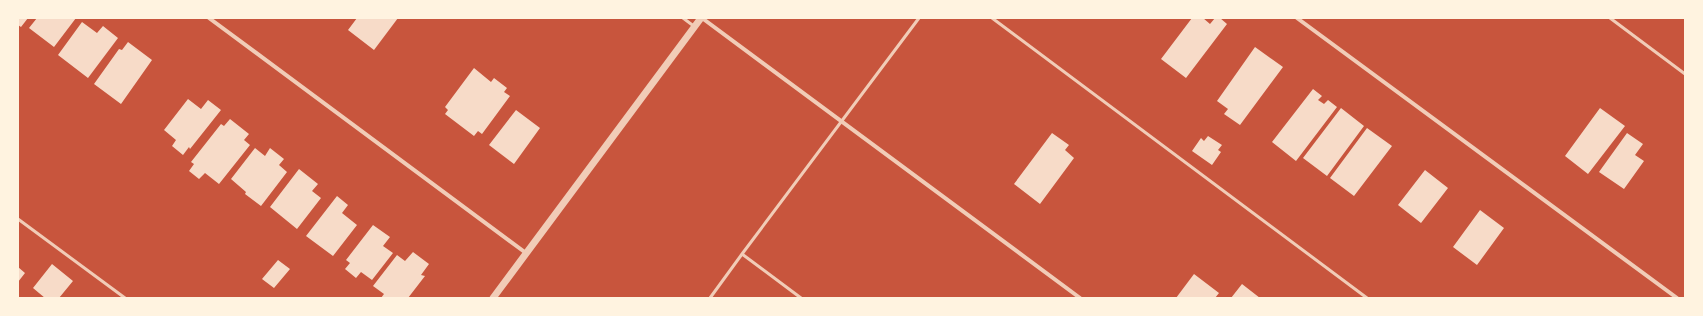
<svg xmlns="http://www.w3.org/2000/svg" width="1703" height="316" font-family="Bitter,serif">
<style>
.building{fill:#f7dbc8}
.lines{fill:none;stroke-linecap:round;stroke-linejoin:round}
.service{stroke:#f1ccb7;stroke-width:3}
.minor{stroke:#f1ccb7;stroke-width:4}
.tertiary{stroke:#f1ccb7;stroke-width:7}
</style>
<rect width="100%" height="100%" fill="#c8553d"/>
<!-- building -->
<path class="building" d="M 18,18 L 28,18 L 21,27 L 18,25 Z
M 37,18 L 76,18 L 54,47 L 29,28 Z
M 357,18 L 398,18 L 374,50 L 348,30 Z
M 1192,18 L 1203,18 L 1210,24 L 1215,18 L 1220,18 L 1227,24 L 1186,78 L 1161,59 Z
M 82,22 L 97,33 L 103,26 L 118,38 L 88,78 L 58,55 Z
M 128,42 L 152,60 L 121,104 L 94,84 L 119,49 L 122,50 Z
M 1255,47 L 1283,67 L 1240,125 L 1224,114 L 1228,109 L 1217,101 Z
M 474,68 L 491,82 L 494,78 L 507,88 L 504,92 L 510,96 L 482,134 L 478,131 L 474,136 L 445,114 L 448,110 L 445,107 Z
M 1313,89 L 1322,96 L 1318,100 L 1324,104 L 1328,100 L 1337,107 L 1296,161 L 1272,142 Z
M 188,99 L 201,109 L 208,100 L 221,110 L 190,149 L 189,147 L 183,155 L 172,146 L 176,140 L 164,130 Z
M 1341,108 L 1364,126 L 1327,176 L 1303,158 Z
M 1600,108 L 1625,126 L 1588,174 L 1565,156 Z
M 516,110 L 540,128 L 514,164 L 489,145 Z
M 230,119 L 249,134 L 244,140 L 250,145 L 219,184 L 205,173 L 199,179 L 189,171 L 194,164 L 191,162 L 221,124 L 224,126 Z
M 1367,128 L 1392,146 L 1354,196 L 1330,178 Z
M 1052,133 L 1069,145 L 1065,150 L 1074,158 L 1040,204 L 1014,184 Z
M 1627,133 L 1643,144 L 1635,155 L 1644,161 L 1624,189 L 1599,172 Z
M 1208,136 L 1222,145 L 1218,150 L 1221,152 L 1212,165 L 1192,151 L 1201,138 L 1204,141 Z
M 255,148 L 265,156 L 270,148 L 284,159 L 279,165 L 287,172 L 261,206 L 245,194 L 246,192 L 231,179 Z
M 299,169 L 318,184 L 312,191 L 321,198 L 297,229 L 270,207 Z
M 1425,170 L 1448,188 L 1421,223 L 1398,205 Z
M 337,196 L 348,205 L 342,213 L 357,225 L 333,256 L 306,236 Z
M 1480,210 L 1504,228 L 1477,265 L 1453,247 Z
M 373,225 L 390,237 L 383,246 L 393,253 L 372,280 L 361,272 L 356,278 L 345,269 L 350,263 L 346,260 Z
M 413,252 L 429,264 L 421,275 L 425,276 L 408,298 L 381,298 L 384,294 L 373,286 L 397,255 L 405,261 Z
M 278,260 L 290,269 L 274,288 L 262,279 Z
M 52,264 L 73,281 L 59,298 L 45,298 L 33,288 Z
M 18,267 L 25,273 L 18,282 Z
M 1194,274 L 1219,293 L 1215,298 L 1176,298 Z
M 1242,284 L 1260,298 L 1231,298 Z"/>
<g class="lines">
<!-- service -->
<path class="service" d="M 683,18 L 695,27
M 992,18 L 1367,298
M 1610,18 L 1685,74
M 18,219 L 125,298
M 710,298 L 742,254
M 801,298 L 742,254 L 919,18"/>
<!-- minor -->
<path class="minor" d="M 209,18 L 526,253
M 702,18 L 1080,298
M 1297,18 L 1677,298"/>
<!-- tertiary -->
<path class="tertiary" d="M 493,298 L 701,18"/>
</g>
<!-- border -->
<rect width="1703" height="316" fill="none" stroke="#fff3e0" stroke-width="38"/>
</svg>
